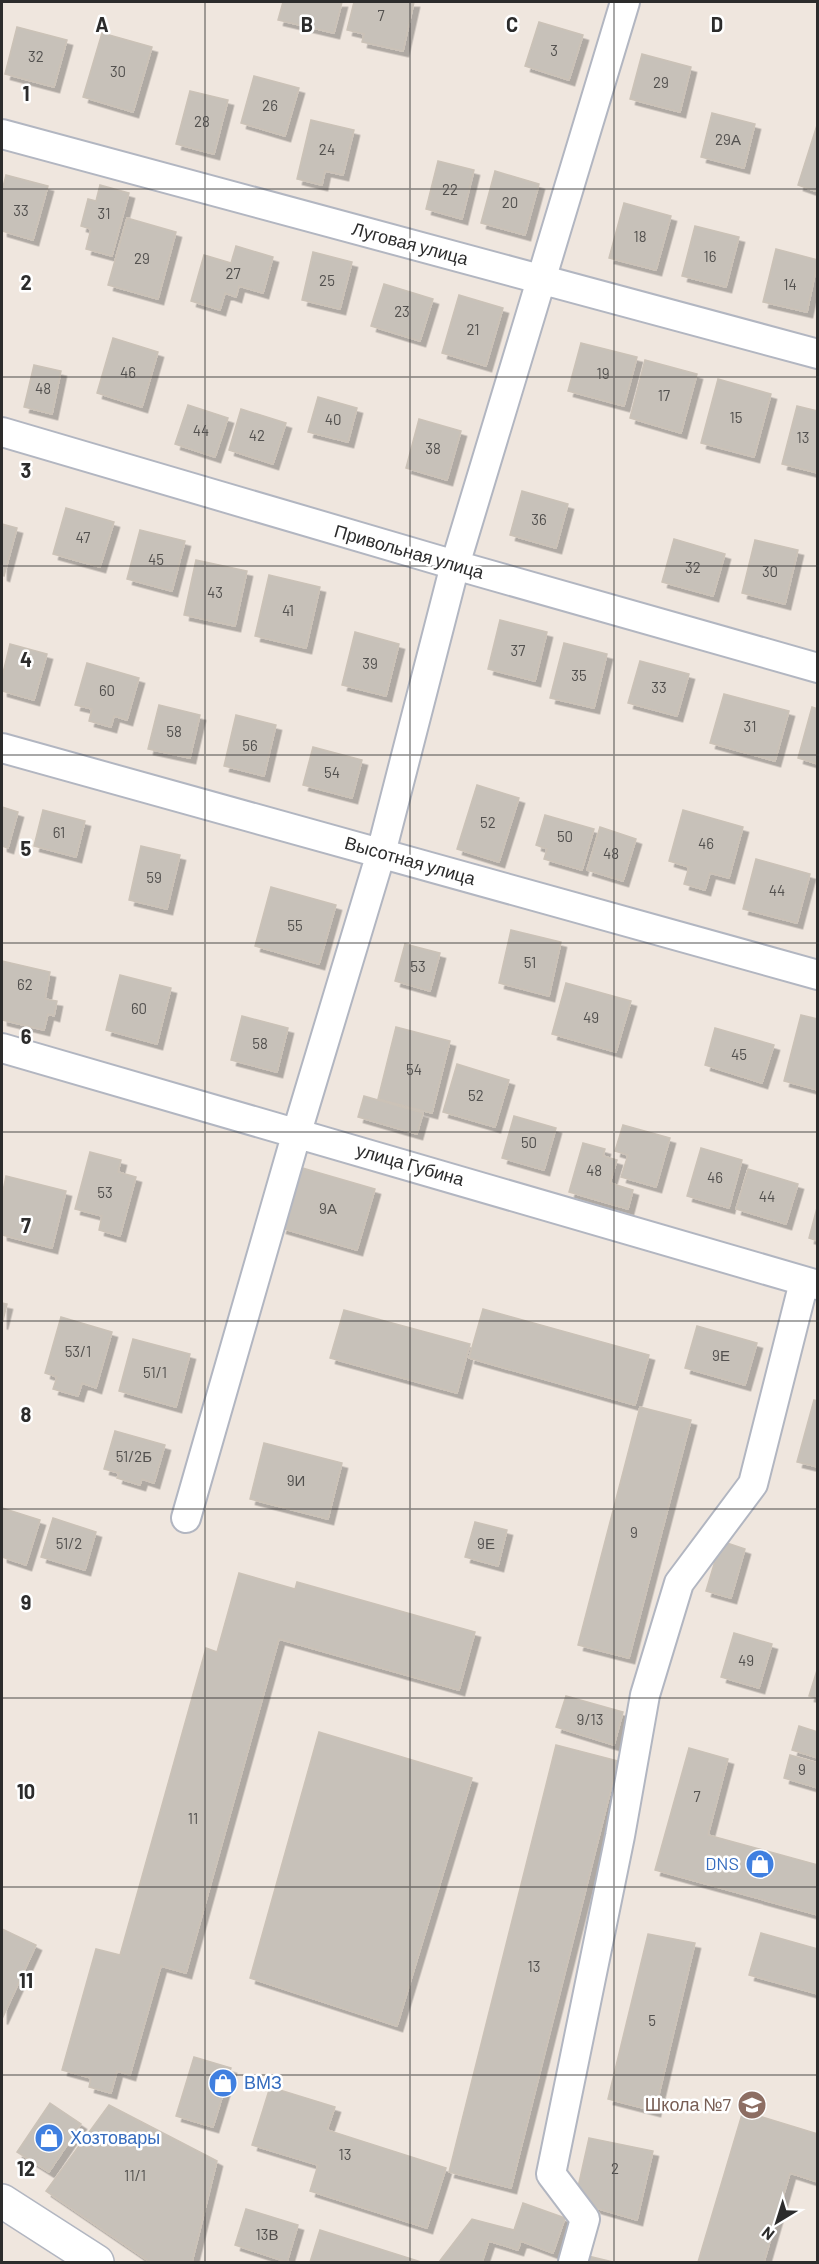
<svg xmlns="http://www.w3.org/2000/svg" width="819" height="2264" font-family="Barlow,sans-serif">
<style>
.building{fill:#c7c1b9;stroke:#cbc2b7;stroke-width:1.5;filter:url(#shadow)}
.lines{fill:none;stroke-linecap:round;stroke-linejoin:round}
.street-casing{stroke:#b2b6c1;stroke-width:32}
.secondary-casing{stroke:#b2b6c1;stroke-width:36}
.street{stroke:#fff;stroke-width:28}
.secondary{stroke:#fff;stroke-width:33}
.grid{fill:none;stroke:#2c2c2c;stroke-width:1.5;stroke-opacity:0.55}
.labels{text-anchor:middle;stroke-width:5;stroke-linejoin:round;paint-order:stroke}
.number-label{font-size:15px;fill:#53514f}
.street-label{font-size:18px;fill:#2c2c2c;stroke:#fff}
.shop-label{font-size:18px;fill:#366cbe;stroke:#fff;text-anchor:start}
.education-label{font-size:18px;fill:#785e54;stroke:#fff;text-anchor:end}
.grid-label{font-size:20px;text-anchor:middle;font-weight:bold;fill:#2c2c2c;stroke:#fff;stroke-width:5;stroke-linejoin:round;paint-order:stroke}
</style>
<defs>
<filter id="shadow"><feDropShadow dx="5.5" dy="5.5" stdDeviation="0" flood-color="#0004"/></filter>
</defs>
<rect width="100%" height="100%" fill="#efe6de"/>
<!-- building -->
<path class="building" d="M 283,2 L 342,2 L 334,33 L 278,20 Z
M 354,2 L 414,2 L 403,51 L 362,42 L 364,34 L 347,30 Z
M 539,22 L 583,35 L 569,80 L 525,66 Z
M 17,27 L 67,40 L 54,87 L 5,74 Z
M 102,33 L 152,47 L 133,112 L 83,97 Z
M 642,54 L 691,67 L 680,112 L 630,99 Z
M 254,76 L 299,88 L 285,136 L 241,123 Z
M 190,91 L 228,100 L 214,154 L 176,144 Z
M 712,113 L 755,124 L 744,168 L 701,157 Z
M 311,120 L 354,130 L 343,175 L 325,171 L 322,185 L 297,179 Z
M 818,122 L 818,192 L 798,185 Z
M 438,161 L 474,170 L 462,219 L 426,209 Z
M 495,171 L 539,184 L 525,235 L 481,223 Z
M 6,175 L 48,186 L 33,240 L 2,231 L 2,191 Z
M 100,185 L 129,193 L 112,256 L 86,249 L 91,229 L 81,226 L 88,199 L 96,201 Z
M 624,203 L 671,216 L 656,270 L 609,258 Z
M 127,218 L 176,232 L 158,299 L 108,285 Z
M 695,226 L 739,237 L 726,287 L 682,276 Z
M 236,246 L 273,257 L 263,293 L 239,286 L 236,297 L 225,293 L 220,310 L 191,301 L 204,255 L 231,263 Z
M 776,249 L 818,260 L 807,312 L 763,302 Z
M 313,252 L 352,262 L 340,309 L 302,300 Z
M 384,284 L 433,299 L 420,341 L 371,326 Z
M 459,295 L 503,308 L 486,366 L 442,353 Z
M 113,338 L 158,352 L 142,407 L 97,393 Z
M 581,343 L 637,357 L 624,406 L 568,391 Z
M 645,360 L 697,374 L 681,433 L 630,418 Z
M 34,365 L 61,371 L 52,414 L 24,407 Z
M 718,379 L 771,394 L 754,457 L 701,443 Z
M 318,397 L 357,408 L 348,442 L 308,432 Z
M 188,405 L 228,418 L 215,457 L 175,444 Z
M 797,406 L 818,411 L 818,473 L 782,464 Z
M 241,409 L 286,423 L 273,464 L 229,450 Z
M 419,419 L 461,431 L 447,480 L 406,468 Z
M 522,491 L 568,504 L 556,548 L 510,535 Z
M 66,508 L 114,522 L 100,567 L 53,554 Z
M 2,524 L 17,528 L 4,576 L 2,575 Z
M 140,530 L 185,541 L 172,591 L 127,579 Z
M 674,539 L 725,554 L 713,596 L 662,582 Z
M 755,540 L 798,550 L 785,604 L 742,593 Z
M 196,560 L 247,571 L 235,626 L 184,615 Z
M 269,575 L 320,587 L 306,648 L 255,636 Z
M 500,620 L 547,632 L 535,681 L 488,669 Z
M 355,632 L 399,644 L 386,696 L 342,685 Z
M 564,643 L 607,654 L 594,708 L 550,698 Z
M 10,644 L 47,654 L 34,700 L 2,691 L 2,677 Z
M 640,661 L 689,674 L 677,716 L 628,703 Z
M 87,663 L 139,678 L 127,720 L 114,716 L 111,727 L 89,721 L 92,709 L 75,705 Z
M 724,694 L 789,711 L 775,761 L 710,743 Z
M 159,705 L 200,715 L 190,758 L 148,749 Z
M 812,707 L 818,709 L 818,764 L 798,758 Z
M 236,715 L 276,725 L 264,776 L 224,766 Z
M 313,747 L 362,760 L 352,798 L 303,785 Z
M 477,785 L 519,798 L 499,862 L 457,849 Z
M 2,807 L 18,812 L 8,848 L 2,846 Z
M 43,810 L 85,821 L 76,857 L 34,846 Z
M 683,810 L 743,827 L 729,878 L 710,873 L 705,890 L 684,884 L 689,867 L 669,861 Z
M 545,815 L 594,829 L 582,870 L 544,859 L 547,849 L 536,845 Z
M 600,827 L 636,839 L 623,881 L 587,870 Z
M 141,846 L 180,855 L 167,909 L 129,900 Z
M 756,859 L 810,874 L 797,923 L 743,909 Z
M 271,887 L 336,905 L 319,964 L 255,946 Z
M 511,930 L 561,942 L 549,996 L 499,983 Z
M 405,944 L 440,953 L 430,991 L 395,981 Z
M 2,961 L 50,972 L 45,999 L 57,1001 L 54,1016 L 48,1014 L 44,1030 L 2,1020 Z
M 120,975 L 171,988 L 157,1044 L 106,1030 Z
M 566,983 L 631,1001 L 616,1052 L 552,1034 Z
M 801,1015 L 818,1019 L 818,1090 L 784,1081 Z
M 242,1016 L 288,1028 L 277,1072 L 231,1060 Z
M 396,1027 L 450,1041 L 432,1113 L 378,1099 Z
M 715,1028 L 774,1045 L 762,1083 L 705,1065 Z
M 457,1064 L 509,1080 L 495,1127 L 443,1112 Z
M 364,1096 L 423,1113 L 417,1134 L 358,1117 Z
M 514,1116 L 556,1128 L 544,1170 L 502,1158 Z
M 623,1125 L 670,1138 L 656,1187 L 621,1177 L 628,1155 L 615,1151 Z
M 583,1143 L 605,1149 L 603,1156 L 617,1160 L 610,1183 L 633,1190 L 628,1209 L 569,1192 Z
M 701,1148 L 742,1160 L 729,1208 L 687,1196 Z
M 90,1152 L 121,1160 L 118,1172 L 136,1177 L 120,1236 L 99,1230 L 102,1216 L 75,1209 Z
M 299,1167 L 375,1189 L 357,1250 L 281,1228 Z
M 748,1169 L 798,1184 L 786,1224 L 736,1209 Z
M 6,1176 L 66,1191 L 52,1248 L 2,1235 L 2,1196 Z
M 818,1204 L 818,1241 L 809,1238 Z
M 2,1303 L 7,1304 L 2,1324 Z
M 483,1309 L 649,1355 L 635,1405 L 469,1358 Z
M 344,1310 L 470,1344 L 457,1393 L 330,1358 Z
M 61,1317 L 112,1332 L 96,1388 L 82,1383 L 78,1396 L 53,1389 L 57,1377 L 45,1373 Z
M 697,1326 L 757,1343 L 745,1385 L 685,1368 Z
M 133,1339 L 190,1354 L 176,1407 L 119,1391 Z
M 814,1400 L 818,1401 L 818,1467 L 797,1462 Z
M 640,1407 L 691,1420 L 629,1658 L 578,1645 Z
M 115,1431 L 165,1445 L 154,1483 L 142,1479 L 140,1485 L 117,1478 L 119,1473 L 104,1469 Z
M 264,1443 L 342,1463 L 328,1519 L 250,1499 Z
M 2,1508 L 40,1520 L 26,1565 L 2,1557 Z
M 53,1518 L 96,1532 L 85,1570 L 41,1557 Z
M 475,1522 L 507,1530 L 498,1566 L 465,1557 Z
M 721,1541 L 745,1549 L 731,1598 L 706,1591 Z
M 239,1573 L 295,1589 L 297,1582 L 475,1632 L 459,1690 L 279,1639 L 186,1973 L 161,1966 L 130,2075 L 117,2071 L 111,2093 L 89,2087 L 91,2078 L 62,2070 L 96,1949 L 120,1955 L 206,1648 L 217,1652 Z
M 734,1633 L 772,1644 L 759,1688 L 721,1677 Z
M 818,1667 L 818,1698 L 809,1696 Z
M 566,1696 L 623,1712 L 614,1745 L 556,1727 Z
M 799,1726 L 818,1732 L 818,1758 L 792,1750 Z
M 319,1732 L 472,1778 L 397,2026 L 250,1978 Z
M 556,1745 L 618,1761 L 511,2188 L 449,2172 Z
M 689,1748 L 728,1759 L 708,1835 L 818,1865 L 818,1915 L 655,1870 Z
M 790,1755 L 818,1763 L 818,1788 L 784,1778 Z
M 2,1929 L 36,1945 L 2,2019 Z
M 761,1933 L 818,1949 L 818,1994 L 749,1975 Z
M 648,1934 L 695,1943 L 655,2111 L 608,2099 Z
M 194,2057 L 231,2068 L 213,2127 L 176,2116 Z
M 270,2087 L 335,2107 L 327,2130 L 446,2168 L 427,2228 L 310,2191 L 318,2165 L 252,2145 Z
M 50,2103 L 81,2124 L 49,2172 L 17,2152 Z
M 109,2105 L 217,2161 L 192,2262 L 150,2262 L 46,2191 Z
M 743,2111 L 818,2134 L 818,2182 L 790,2173 L 764,2262 L 698,2262 Z
M 589,2138 L 653,2151 L 637,2220 L 596,2208 L 578,2187 Z
M 523,2203 L 565,2218 L 553,2253 L 521,2241 L 518,2250 L 489,2241 L 482,2262 L 439,2262 L 472,2219 L 514,2230 Z
M 246,2209 L 298,2225 L 287,2262 L 235,2245 Z
M 320,2230 L 421,2262 L 310,2262 Z
M 584,2255 L 613,2262 L 582,2262 Z"/>
<g class="lines">
<!-- street casing -->
<g class="street-casing">
<path id="street" d="M 2,134 L 818,354
M 2,432 L 455,565 L 818,668
M 2,748 L 818,975
M 2,1048 L 818,1285
M 186,1518 L 297,1132 L 381,853 L 455,565 L 625,2
M 573,2262 L 585,2219 L 551,2174 L 620,1836 L 645,1695 L 679,1583 L 753,1484 L 804,1282"/>
</g>
<!-- secondary casing -->
<g class="secondary-casing">
<path id="secondary" d="M 2,2201 L 97,2262"/>
</g>
<!-- street -->
<use href="#street" class="street"/>
<!-- secondary -->
<use href="#secondary" class="secondary"/>
</g>
<!-- grid -->
<path class="grid" d="M 205,2 L 205,2262M 410,2 L 410,2262M 614,2 L 614,2262M 2,189 L 818,189M 2,377 L 818,377M 2,566 L 818,566M 2,755 L 818,755M 2,943 L 818,943M 2,1132 L 818,1132M 2,1321 L 818,1321M 2,1509 L 818,1509M 2,1698 L 818,1698M 2,1887 L 818,1887M 2,2075 L 818,2075"/>
<!-- icons -->
<defs>
<g id="shop-disc" transform="scale(1.5)"><circle r="9.5" fill="#3f7fe0" stroke="#fff"/><path d="M-5-2.5h2.3a2.7 3.5 0 0 1 5.4 0H5L5.5 6h-11ZM-1.5-2.5h3a1.5 2.3 0 0 0-3 0Z" fill="#fff"/></g>
<g id="school-disc" transform="scale(1.5)"><circle r="9.5" fill="#8d6e63" stroke="#fff"/><path d="M0-5L7-2L0 1L-7-2ZM-4 1L0 2.5L4 1V4Q0 6-4 4Z" fill="#fff"/></g>
</defs>
<g fill-rule="evenodd">
<use href="#shop-disc" x="760" y="1864"/>
<use href="#shop-disc" x="223" y="2083"/>
<use href="#school-disc" x="752" y="2105"/>
<use href="#shop-disc" x="49" y="2138"/>
</g>
<g class="labels">
<!-- number labels -->
<g class="number-label">
<text x="381" y="21">7</text>
<text x="554" y="56">3</text>
<text x="36" y="62">32</text>
<text x="118" y="77">30</text>
<text x="661" y="88">29</text>
<text x="270" y="111">26</text>
<text x="202" y="127">28</text>
<text x="728" y="145">29А</text>
<text x="327" y="155">24</text>
<text x="450" y="195">22</text>
<text x="510" y="208">20</text>
<text x="21" y="216">33</text>
<text x="104" y="219">31</text>
<text x="640" y="242">18</text>
<text x="710" y="262">16</text>
<text x="142" y="264">29</text>
<text x="233" y="279">27</text>
<text x="327" y="286">25</text>
<text x="790" y="290">14</text>
<text x="402" y="317">23</text>
<text x="473" y="335">21</text>
<text x="128" y="378">46</text>
<text x="603" y="379">19</text>
<text x="43" y="394">48</text>
<text x="664" y="401">17</text>
<text x="736" y="423">15</text>
<text x="333" y="425">40</text>
<text x="201" y="436">44</text>
<text x="257" y="441">42</text>
<text x="803" y="443">13</text>
<text x="433" y="454">38</text>
<text x="539" y="525">36</text>
<text x="83" y="543">47</text>
<text x="156" y="565">45</text>
<text x="693" y="573">32</text>
<text x="770" y="577">30</text>
<text x="215" y="598">43</text>
<text x="288" y="616">41</text>
<text x="518" y="656">37</text>
<text x="370" y="669">39</text>
<text x="579" y="681">35</text>
<text x="659" y="693">33</text>
<text x="107" y="696">60</text>
<text x="750" y="732">31</text>
<text x="174" y="737">58</text>
<text x="250" y="751">56</text>
<text x="332" y="778">54</text>
<text x="488" y="828">52</text>
<text x="59" y="838">61</text>
<text x="565" y="842">50</text>
<text x="706" y="849">46</text>
<text x="611" y="859">48</text>
<text x="154" y="883">59</text>
<text x="777" y="896">44</text>
<text x="295" y="931">55</text>
<text x="530" y="968">51</text>
<text x="418" y="972">53</text>
<text x="25" y="990">62</text>
<text x="139" y="1014">60</text>
<text x="591" y="1023">49</text>
<text x="260" y="1049">58</text>
<text x="739" y="1060">45</text>
<text x="414" y="1075">54</text>
<text x="476" y="1101">52</text>
<text x="529" y="1148">50</text>
<text x="594" y="1176">48</text>
<text x="715" y="1183">46</text>
<text x="105" y="1198">53</text>
<text x="767" y="1202">44</text>
<text x="328" y="1214">9А</text>
<text x="78" y="1357">53/1</text>
<text x="721" y="1361">9Е</text>
<text x="155" y="1378">51/1</text>
<text x="134" y="1462">51/2Б</text>
<text x="296" y="1486">9И</text>
<text x="634" y="1538">9</text>
<text x="69" y="1549">51/2</text>
<text x="486" y="1549">9Е</text>
<text x="746" y="1666">49</text>
<text x="590" y="1725">9/13</text>
<text x="802" y="1775">9</text>
<text x="697" y="1802">7</text>
<text x="193" y="1824">11</text>
<text x="534" y="1972">13</text>
<text x="652" y="2026">5</text>
<text x="345" y="2160">13</text>
<text x="615" y="2174">2</text>
<text x="135" y="2181">11/1</text>
<text x="267" y="2240">13В</text>
</g>
<!-- street labels -->
<g class="street-label">
<text transform="translate(410 244) rotate(15)" y="6">Луговая улица</text>
<text transform="translate(409 552) rotate(16)" y="6">Привольная улица</text>
<text transform="translate(410 861) rotate(16)" y="6">Высотная улица</text>
<text transform="translate(410 1165) rotate(16)" y="6">улица Губина</text>
</g>
<!-- shop labels -->
<g class="shop-label">
<text x="739" y="1870" text-anchor="end">DNS</text>
<text x="244" y="2089">ВМЗ</text>
<text x="70" y="2144">Хозтовары</text>
</g>
<!-- education labels -->
<g class="education-label">
<text x="731" y="2111">Школа №7</text>
</g>
</g>
<g class="grid-label">
<text x="102" y="32">A</text>
<text x="307" y="32">B</text>
<text x="512" y="32">C</text>
<text x="717" y="32">D</text>
<text x="26" y="101">1</text>
<text x="26" y="290">2</text>
<text x="26" y="478">3</text>
<text x="26" y="667">4</text>
<text x="26" y="856">5</text>
<text x="26" y="1044">6</text>
<text x="26" y="1233">7</text>
<text x="26" y="1422">8</text>
<text x="26" y="1610">9</text>
<text x="26" y="1799">10</text>
<text x="26" y="1988">11</text>
<text x="26" y="2176">12</text>
</g>
<!-- border -->
<rect width="819" height="2264" fill="none" stroke="#2c2c2c" stroke-width="6"/>
<!-- north arrow -->
<g transform="translate(777 2222) rotate(218)" stroke="#ffffff" stroke-width="4.5" paint-order="stroke">
<path d="M0-4.5L10 22L0 15L-10 22Z" fill="#2c2c2c"/>
<text y="-9" font-size="16" font-weight="bold" text-anchor="middle" fill="#2c2c2c">N</text>
</g>
</svg>
